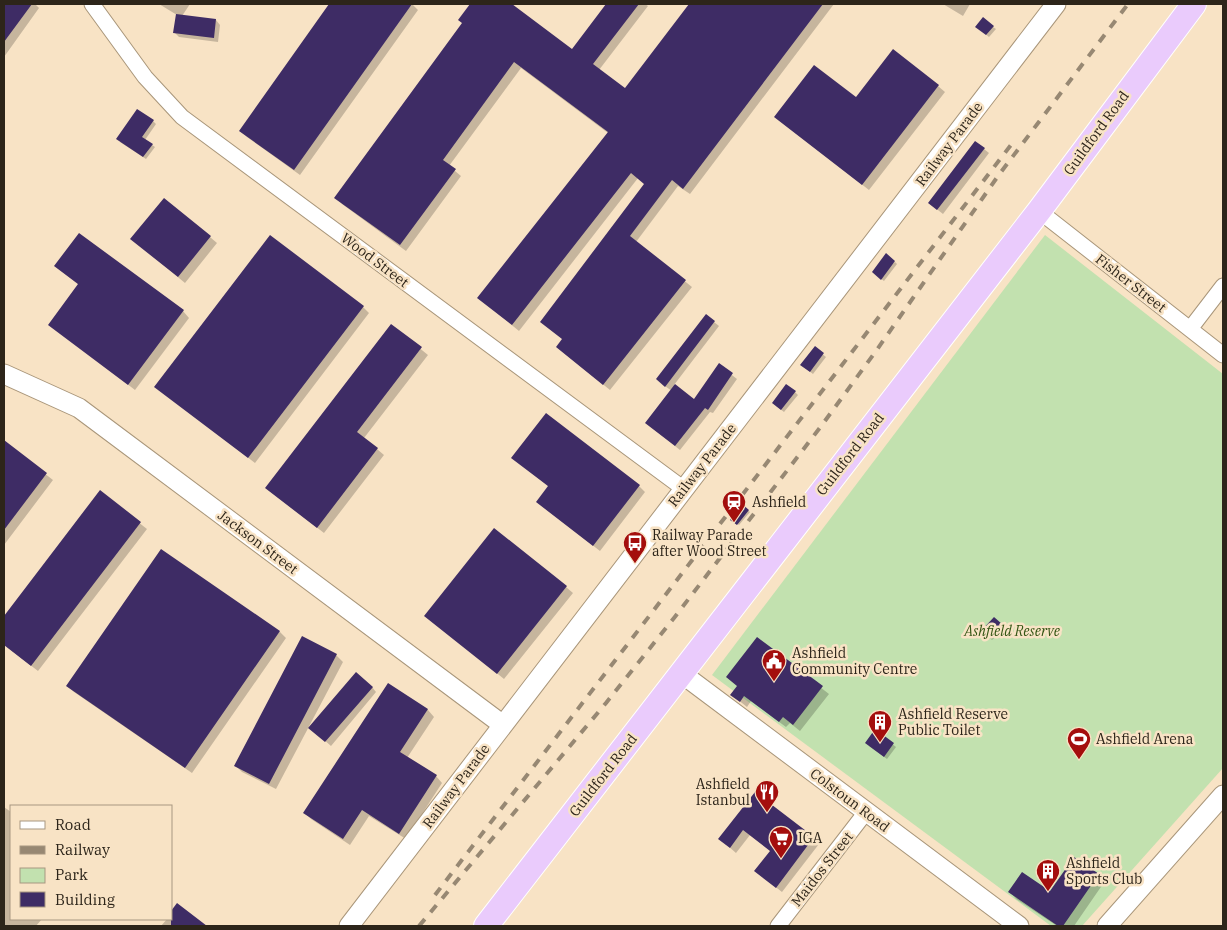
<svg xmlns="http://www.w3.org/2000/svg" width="1227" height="930" font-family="'IBM Plex Serif',serif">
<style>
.green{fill:#c2e1af}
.shadow{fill:#0003}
.building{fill:#3e2c65}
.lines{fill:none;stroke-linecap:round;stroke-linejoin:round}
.minor-casing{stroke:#a9967a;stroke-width:17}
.tertiary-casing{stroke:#a9967a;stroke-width:21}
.trunk-casing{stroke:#fff;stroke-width:26}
.minor{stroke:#fff;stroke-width:15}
.tertiary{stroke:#fff;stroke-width:19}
.trunk{stroke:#eacbfc;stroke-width:24}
.rail{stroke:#978873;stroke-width:4;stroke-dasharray:9 9;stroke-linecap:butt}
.labels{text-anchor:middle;stroke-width:5;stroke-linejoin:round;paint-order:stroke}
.street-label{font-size:14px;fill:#2d251a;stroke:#f8e3c5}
.poi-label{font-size:14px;fill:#2d251a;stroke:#f8e3c5;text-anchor:start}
.park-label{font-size:14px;font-style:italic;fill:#325413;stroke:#f8e3c5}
</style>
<rect width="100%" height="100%" fill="#f8e3c5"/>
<!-- green -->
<path class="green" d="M 1045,235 L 1223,374 L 1223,768 L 1082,926 L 1051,926 L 712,675 Z"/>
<!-- shadow -->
<path class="shadow" d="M 4,4 L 35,4 L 39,8 L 4,57 Z
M 159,4 L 190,4 L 182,16 L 216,20 L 220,25 L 218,42 L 179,37 L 175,33 L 177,15 Z
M 331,4 L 412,4 L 418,10 L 300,175 L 247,137 L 240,131 Z
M 472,4 L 510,4 L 572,50 L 608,4 L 645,4 L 648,6 L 599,70 L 625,90 L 691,4 L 834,4 L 690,194 L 678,186 L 636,242 L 692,287 L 610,390 L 564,353 L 563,339 L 645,184 L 638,178 L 519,331 L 479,298 L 608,133 L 521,68 L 449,166 L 461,176 L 406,251 L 342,204 L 336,197 L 463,23 L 459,20 Z
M 943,4 L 970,4 L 963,16 Z
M 993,27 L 996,29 L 989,37 L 979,29 Z
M 938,86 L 945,92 L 869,190 L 775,117 L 856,99 Z
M 153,121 L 156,124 L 145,140 L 155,147 L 146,159 L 120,142 Z
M 984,149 L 989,153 L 943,214 L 929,203 Z
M 210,237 L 217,243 L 185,283 L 132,239 Z
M 895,262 L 897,264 L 884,281 L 876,275 Z
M 55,266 L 183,311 L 189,318 L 135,390 L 50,325 L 79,285 Z
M 363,307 L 369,313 L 255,463 L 156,387 Z
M 714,322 L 719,326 L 674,385 L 694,401 L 719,365 L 737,379 L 713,413 L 710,412 L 680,450 L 651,427 L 672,391 L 662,384 Z
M 391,325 L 428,355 L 364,438 L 384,455 L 324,533 L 266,488 Z
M 815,348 L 826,357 L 813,374 L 805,368 Z
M 795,392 L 798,395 L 784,412 L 776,406 Z
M 4,442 L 53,480 L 4,545 Z
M 513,458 L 639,486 L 645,492 L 600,551 L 537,502 L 549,487 Z
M 100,492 L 147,529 L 38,671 L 4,645 L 4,618 Z
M 742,506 L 750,512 L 739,525 L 732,519 Z
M 566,587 L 573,593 L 504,679 L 426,616 Z
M 995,619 L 1004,628 L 992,640 L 983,631 Z
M 280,632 L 286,638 L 192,773 L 74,692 L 67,686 Z
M 303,638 L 336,655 L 343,662 L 276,789 L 242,772 L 235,765 Z
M 757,638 L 829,694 L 800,731 L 790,723 L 786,727 L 751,701 L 747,707 L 732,695 L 738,687 Z
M 389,685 L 428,710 L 434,717 L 407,758 L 436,776 L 442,783 L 406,839 L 369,816 L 350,845 L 311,819 L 305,813 Z
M 372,687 L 376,692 L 331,746 L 315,732 Z
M 876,731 L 896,747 L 887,759 L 869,746 Z
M 755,793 L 819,844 L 782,892 L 755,871 L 771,851 L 750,835 L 736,853 L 720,839 Z
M 4,807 L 11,812 L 11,919 L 42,919 L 36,926 L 4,926 Z
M 1098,875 L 1105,881 L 1074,926 L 1057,926 L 1016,899 L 1010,892 L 1051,893 Z
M 167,919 L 201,923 L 204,926 L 161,926 Z"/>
<!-- building -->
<path class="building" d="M 4,4 L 32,4 L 4,42 Z
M 329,4 L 412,4 L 294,170 L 239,131 Z
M 470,4 L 512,4 L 572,49 L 606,4 L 639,4 L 593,64 L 625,88 L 689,4 L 823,4 L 683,189 L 672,180 L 630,236 L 686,280 L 603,385 L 556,347 L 562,339 L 540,322 L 644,184 L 631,173 L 512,325 L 477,298 L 608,132 L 514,62 L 443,160 L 456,169 L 400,245 L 334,198 L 462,23 L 458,20 Z
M 176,14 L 216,19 L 214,38 L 173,33 Z
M 983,17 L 994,26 L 986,35 L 975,27 Z
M 893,49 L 939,85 L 862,185 L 774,117 L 814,65 L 856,97 Z
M 137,109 L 154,120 L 142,137 L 153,144 L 143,157 L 116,139 Z
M 975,141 L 985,148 L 937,210 L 928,203 Z
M 164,198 L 211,236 L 178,277 L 130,239 Z
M 79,233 L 184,310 L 128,385 L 48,325 L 78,284 L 54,266 Z
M 270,235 L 364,306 L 248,458 L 154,387 Z
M 886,253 L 895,261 L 881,280 L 872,272 Z
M 706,314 L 715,321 L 665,387 L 656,379 Z
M 391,324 L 422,347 L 357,432 L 378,448 L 317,528 L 265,488 Z
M 815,346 L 824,353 L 810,372 L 800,365 Z
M 719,363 L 733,373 L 708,410 L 705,408 L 675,446 L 645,423 L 675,384 L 694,399 Z
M 786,384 L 796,391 L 781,410 L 772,403 Z
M 546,413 L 640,485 L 593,546 L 536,502 L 548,486 L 511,458 Z
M 4,440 L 47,473 L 4,530 Z
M 100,490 L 141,522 L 31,666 L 4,645 L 4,616 Z
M 742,504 L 749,510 L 737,525 L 730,520 Z
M 494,528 L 567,586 L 497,674 L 424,616 Z
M 161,549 L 280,631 L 185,768 L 66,686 Z
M 994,617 L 1002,624 L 989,638 L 981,631 Z
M 302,636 L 337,654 L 269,784 L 234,766 Z
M 757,637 L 823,686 L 793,725 L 783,717 L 779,722 L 744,696 L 740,702 L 730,695 L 737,686 L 726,677 Z
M 356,672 L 373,687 L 325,742 L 308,728 Z
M 388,683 L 428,709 L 400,752 L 437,775 L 399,834 L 362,810 L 343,839 L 303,813 Z
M 875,729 L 894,743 L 884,757 L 865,743 Z
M 755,792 L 814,837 L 776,888 L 754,871 L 770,851 L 743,830 L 730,848 L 718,839 Z
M 1074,857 L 1099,874 L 1063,926 L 1058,926 L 1008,892 L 1022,872 L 1050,891 Z
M 177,903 L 207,926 L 171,926 L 171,911 Z"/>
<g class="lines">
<!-- minor casing -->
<g class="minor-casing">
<path id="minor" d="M 92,4 L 145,77 L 182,117 L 684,489
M 1039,211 L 1223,355
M 1190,329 L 1223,286
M 778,926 L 866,812"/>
</g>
<!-- tertiary casing -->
<g class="tertiary-casing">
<path id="tertiary" d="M 4,374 L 79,408 L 503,725
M 681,673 L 1019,926
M 349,926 L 1056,4
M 1107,926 L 1223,795"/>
</g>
<!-- trunk casing -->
<g class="trunk-casing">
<path id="trunk" d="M 486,926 L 1039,211 L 1194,4"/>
</g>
<!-- minor -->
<use href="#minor" class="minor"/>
<!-- tertiary -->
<use href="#tertiary" class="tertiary"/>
<!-- trunk -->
<use href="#trunk" class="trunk"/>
<!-- rail -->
<path class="rail" d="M 435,895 L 1014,141
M 419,926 L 606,703 L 674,618 L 822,425 L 876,351 L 998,176 L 1128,4"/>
</g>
<!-- icons -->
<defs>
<g id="station-pin" transform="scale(1.25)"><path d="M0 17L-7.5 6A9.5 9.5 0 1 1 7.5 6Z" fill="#a40e0d" stroke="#f8e3c5"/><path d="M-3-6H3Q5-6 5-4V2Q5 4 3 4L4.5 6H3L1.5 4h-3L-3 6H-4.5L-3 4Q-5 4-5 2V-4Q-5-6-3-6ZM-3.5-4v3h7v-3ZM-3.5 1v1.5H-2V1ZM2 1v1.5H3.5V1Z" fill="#fff"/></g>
<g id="bus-pin" transform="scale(1.25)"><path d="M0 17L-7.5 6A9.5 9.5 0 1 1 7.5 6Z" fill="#a40e0d" stroke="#f8e3c5"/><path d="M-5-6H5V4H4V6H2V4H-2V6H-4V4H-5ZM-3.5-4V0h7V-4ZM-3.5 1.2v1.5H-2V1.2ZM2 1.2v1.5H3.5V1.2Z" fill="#fff"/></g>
<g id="civic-pin" transform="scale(1.25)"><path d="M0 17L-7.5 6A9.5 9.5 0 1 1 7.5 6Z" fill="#a40e0d" stroke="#f8e3c5"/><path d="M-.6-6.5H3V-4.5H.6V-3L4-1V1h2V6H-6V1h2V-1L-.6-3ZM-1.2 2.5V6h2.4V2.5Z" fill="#fff"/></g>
<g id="building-pin" transform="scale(1.25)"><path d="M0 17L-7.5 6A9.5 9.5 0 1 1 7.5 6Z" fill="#a40e0d" stroke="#f8e3c5"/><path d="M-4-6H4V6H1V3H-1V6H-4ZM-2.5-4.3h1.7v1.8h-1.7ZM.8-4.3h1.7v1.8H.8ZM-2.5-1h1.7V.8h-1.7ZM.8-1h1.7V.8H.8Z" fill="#fff"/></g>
<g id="stadium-pin" transform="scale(1.25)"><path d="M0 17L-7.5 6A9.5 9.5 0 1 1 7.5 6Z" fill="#a40e0d" stroke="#f8e3c5"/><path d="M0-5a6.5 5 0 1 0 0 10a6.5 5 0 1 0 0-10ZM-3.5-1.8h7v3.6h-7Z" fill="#fff"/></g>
<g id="restaurant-pin" transform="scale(1.25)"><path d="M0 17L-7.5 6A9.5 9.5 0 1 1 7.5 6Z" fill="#a40e0d" stroke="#f8e3c5"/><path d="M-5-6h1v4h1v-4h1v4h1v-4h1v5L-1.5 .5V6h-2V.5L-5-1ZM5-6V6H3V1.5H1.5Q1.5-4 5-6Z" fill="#fff"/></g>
<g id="supermarket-pin" transform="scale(1.25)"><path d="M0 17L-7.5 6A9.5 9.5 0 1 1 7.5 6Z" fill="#a40e0d" stroke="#f8e3c5"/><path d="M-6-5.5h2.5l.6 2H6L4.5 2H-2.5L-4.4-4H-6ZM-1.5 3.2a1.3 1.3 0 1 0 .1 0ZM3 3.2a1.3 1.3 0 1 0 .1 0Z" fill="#fff"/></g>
</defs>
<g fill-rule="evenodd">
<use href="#station-pin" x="734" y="502"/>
<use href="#bus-pin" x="635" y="543"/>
<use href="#civic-pin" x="774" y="661"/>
<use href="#building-pin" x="880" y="722"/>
<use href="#stadium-pin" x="1079" y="739"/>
<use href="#restaurant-pin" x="767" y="792"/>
<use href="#supermarket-pin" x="781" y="838"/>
<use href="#building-pin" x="1048" y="871"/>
</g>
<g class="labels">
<!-- street labels -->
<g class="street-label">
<text transform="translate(1096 133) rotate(-54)" y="5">Guildford Road</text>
<text transform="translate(949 144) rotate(-53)" y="5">Railway Parade</text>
<text transform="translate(375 260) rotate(37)" y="5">Wood Street</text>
<text transform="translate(1131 283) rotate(38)" y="5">Fisher Street</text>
<text transform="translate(850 454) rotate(-52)" y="5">Guildford Road</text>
<text transform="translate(702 465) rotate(-52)" y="5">Railway Parade</text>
<text transform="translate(258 542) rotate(37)" y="5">Jackson Street</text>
<text transform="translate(603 775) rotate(-52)" y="5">Guildford Road</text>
<text transform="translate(456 786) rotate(-53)" y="5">Railway Parade</text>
<text transform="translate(850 800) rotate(37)" y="5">Colstoun Road</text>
<text transform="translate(822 869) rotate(-52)" y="5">Maidos Street</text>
</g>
<!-- poi labels -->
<g class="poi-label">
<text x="752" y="507">Ashfield</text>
<text x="652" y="540">Railway Parade<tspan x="652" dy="16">after Wood Street</tspan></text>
<text x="792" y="658">Ashfield<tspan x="792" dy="16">Community Centre</tspan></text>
<text x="898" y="719">Ashfield Reserve<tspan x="898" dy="16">Public Toilet</tspan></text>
<text x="1096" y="744">Ashfield Arena</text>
<text x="750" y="789" text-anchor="end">Ashfield<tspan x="750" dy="16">Istanbul</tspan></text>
<text x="798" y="843">IGA</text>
<text x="1066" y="868">Ashfield<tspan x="1066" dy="16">Sports Club</tspan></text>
</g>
<!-- park labels -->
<g class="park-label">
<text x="1012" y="636">Ashfield Reserve</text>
</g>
</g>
<!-- border -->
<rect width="1227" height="930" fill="none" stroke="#2d251a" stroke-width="10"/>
<!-- legend -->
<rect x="10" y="805" width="162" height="115" fill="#f8e3c5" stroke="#a79781"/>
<rect x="20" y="821" width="25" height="8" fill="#ffffff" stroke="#a79781"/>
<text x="55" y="830" font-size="15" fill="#2d251a">Road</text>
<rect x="20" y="846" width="25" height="8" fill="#978873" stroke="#a79781"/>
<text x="55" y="855" font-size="15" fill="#2d251a">Railway</text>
<rect x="20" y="868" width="25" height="15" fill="#c2e1af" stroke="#a79781"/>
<text x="55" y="880" font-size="15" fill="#2d251a">Park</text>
<rect x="20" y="892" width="25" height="15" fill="#3e2c65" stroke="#a79781"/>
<text x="55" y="905" font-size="15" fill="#2d251a">Building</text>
</svg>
